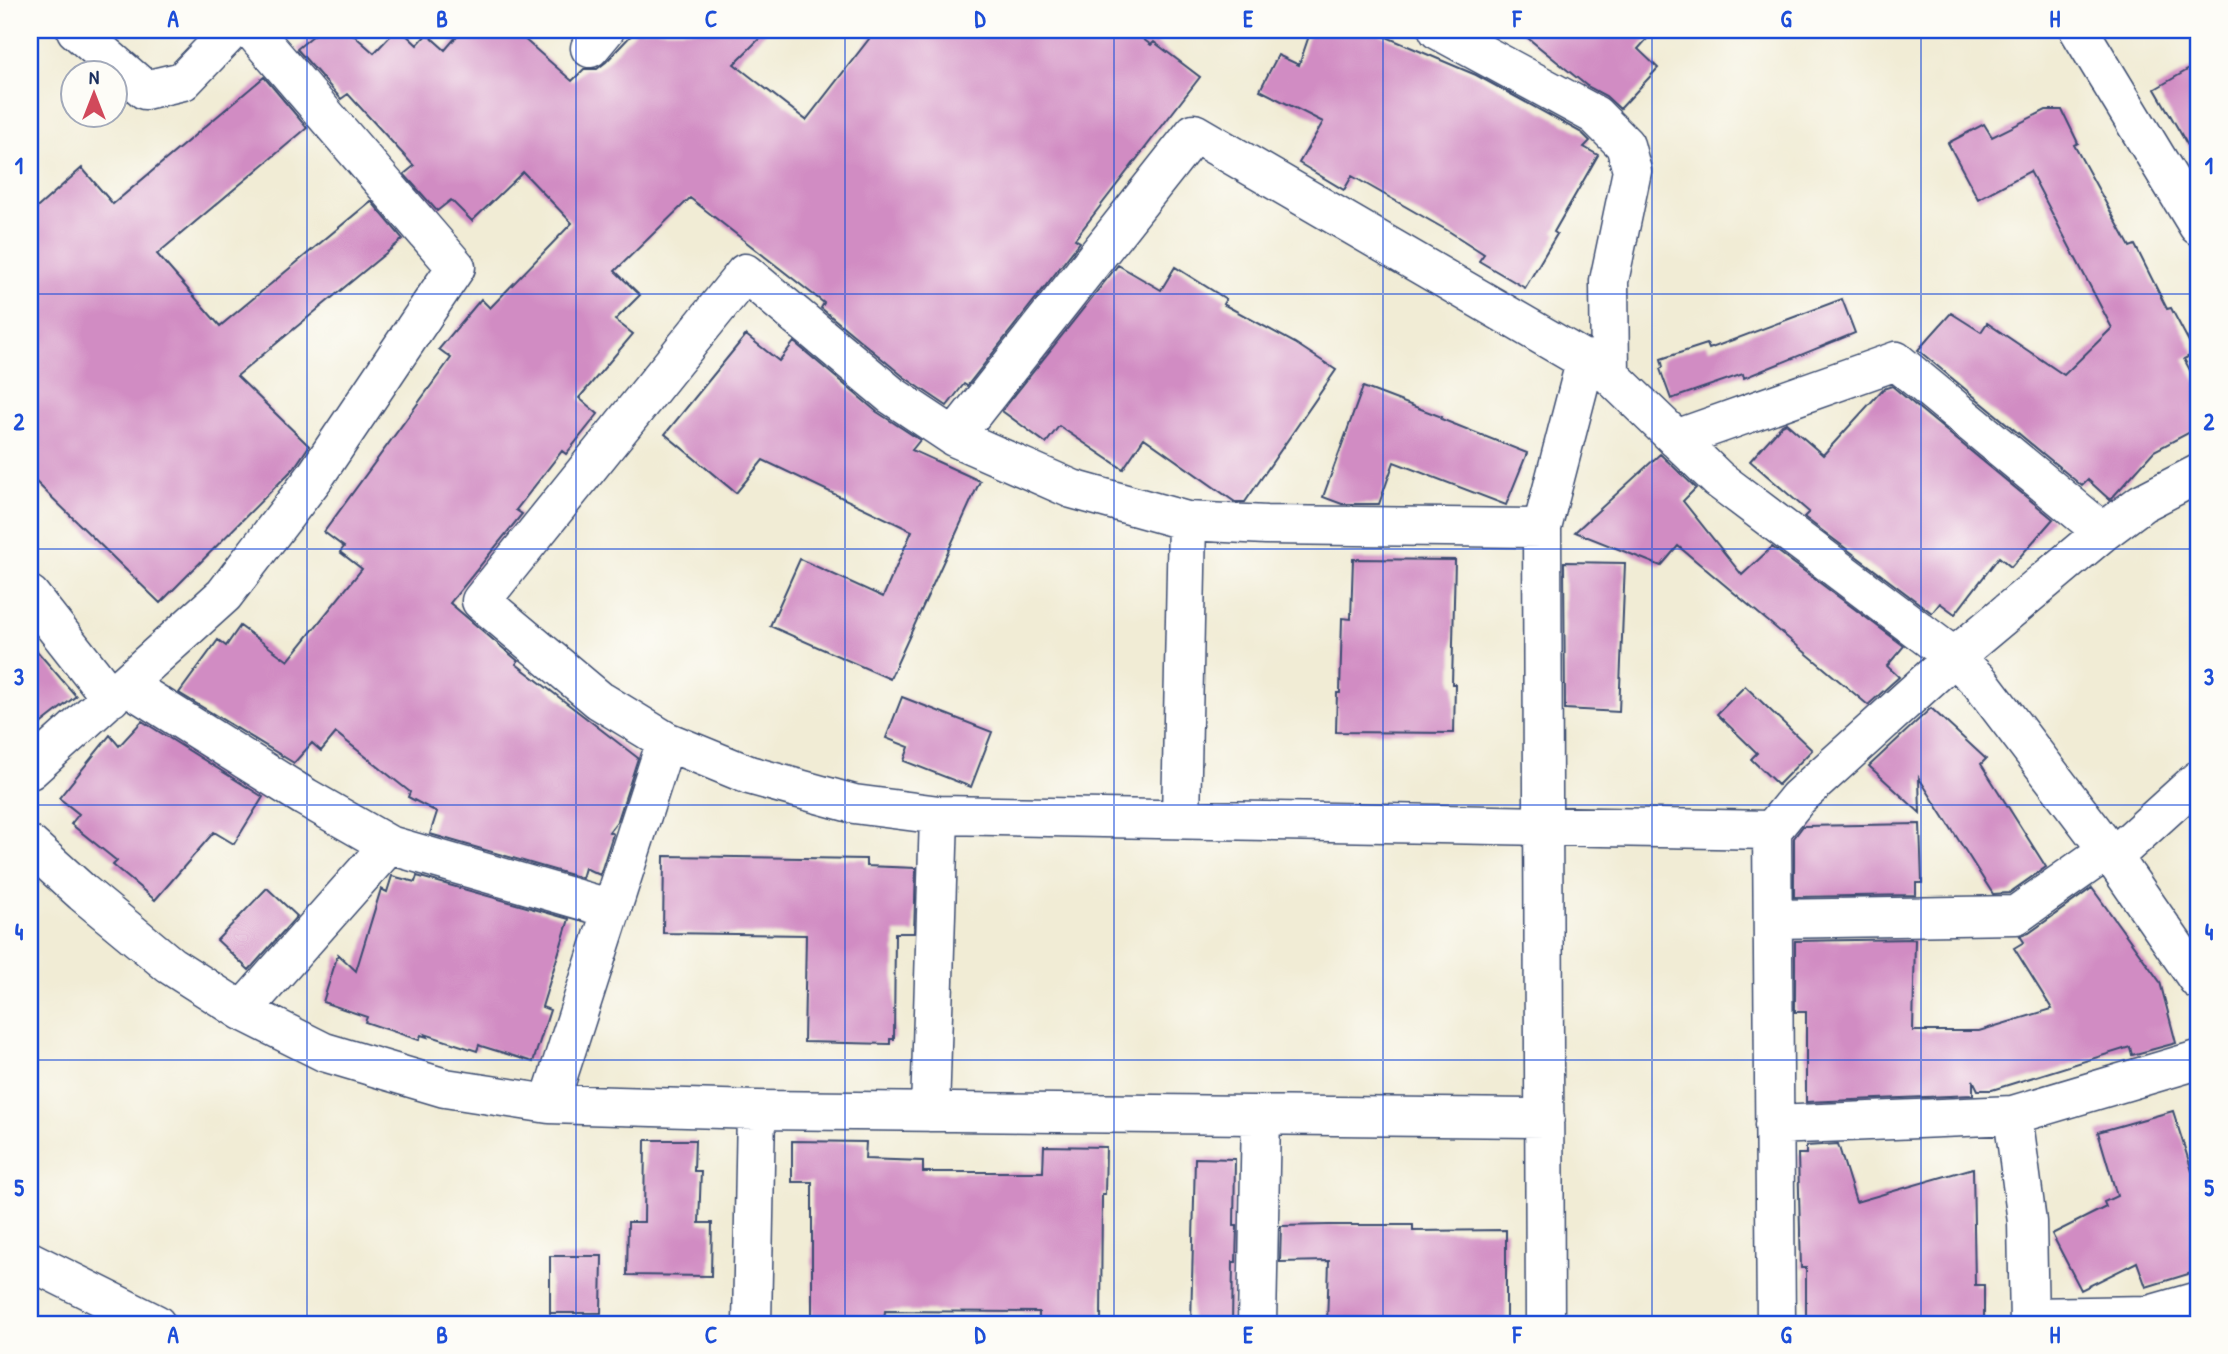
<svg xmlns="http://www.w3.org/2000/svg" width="2228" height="1354" font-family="'Patrick Hand',sans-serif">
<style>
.building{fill:#d18cc3}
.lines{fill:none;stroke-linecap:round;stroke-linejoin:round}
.minor-casing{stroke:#3b4b70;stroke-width:41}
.minor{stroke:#fff;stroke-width:38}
.grid{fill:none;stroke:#1d4ed8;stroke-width:2;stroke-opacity:0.55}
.neatline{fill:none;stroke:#1d4ed8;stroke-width:2.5}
.grid-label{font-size:23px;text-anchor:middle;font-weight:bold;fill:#1d4ed8}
</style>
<rect width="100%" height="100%" fill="#fdfcf7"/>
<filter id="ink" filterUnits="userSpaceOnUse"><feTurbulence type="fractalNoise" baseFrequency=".0143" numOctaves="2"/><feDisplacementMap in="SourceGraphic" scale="14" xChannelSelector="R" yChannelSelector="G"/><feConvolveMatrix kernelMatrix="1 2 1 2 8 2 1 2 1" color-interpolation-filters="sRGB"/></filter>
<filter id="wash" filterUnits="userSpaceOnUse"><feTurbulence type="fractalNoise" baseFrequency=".00686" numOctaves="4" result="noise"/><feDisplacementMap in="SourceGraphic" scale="28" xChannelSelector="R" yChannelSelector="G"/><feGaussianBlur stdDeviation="1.57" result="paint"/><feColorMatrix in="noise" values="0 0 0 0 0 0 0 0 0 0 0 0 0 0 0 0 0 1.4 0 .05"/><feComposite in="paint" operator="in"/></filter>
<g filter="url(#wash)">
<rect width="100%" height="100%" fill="#f1ecd5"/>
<g id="blocks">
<!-- building -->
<path class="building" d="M 320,30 L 348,30 L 374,53 L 396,30 L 401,30 L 417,45 L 427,34 L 445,50 L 462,30 L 514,30 L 572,81 L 584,69 L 597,69 L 606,62 L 636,30 L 768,30 L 734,64 L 806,120 L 876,30 L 1131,30 L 1151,45 L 1154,42 L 1200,77 L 1075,239 L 1080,242 L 967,386 L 964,384 L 947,406 L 904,377 L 821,308 L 824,303 L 690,198 L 615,271 L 640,295 L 615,320 L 633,334 L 579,398 L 598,414 L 566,454 L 562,451 L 516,510 L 522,514 L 450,603 L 518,661 L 516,664 L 638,758 L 618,820 L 609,832 L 613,834 L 600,875 L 585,868 L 582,878 L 430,834 L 437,812 L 408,797 L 410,792 L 336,733 L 321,751 L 312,743 L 294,763 L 179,693 L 218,640 L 226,646 L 240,626 L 288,661 L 362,569 L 340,552 L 344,547 L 324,532 L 451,358 L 439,349 L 481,299 L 490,308 L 572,223 L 523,172 L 472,221 L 451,200 L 437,211 L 404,174 L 414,166 L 348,94 L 341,99 L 297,49 Z
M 1311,30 L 1370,30 L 1476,75 L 1582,133 L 1590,141 L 1584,147 L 1598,155 L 1554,232 L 1557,234 L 1525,288 L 1479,261 L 1484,254 L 1450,232 L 1352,176 L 1344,190 L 1299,163 L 1323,122 L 1260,90 L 1278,55 L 1299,65 Z
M 1518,30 L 1655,30 L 1638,49 L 1658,68 L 1620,109 L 1606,96 L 1587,86 Z
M 2198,64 L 2198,163 L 2155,89 Z
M 264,77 L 307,128 L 157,254 L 220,326 L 371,201 L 403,239 L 237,376 L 309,446 L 294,468 L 160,603 L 30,476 L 30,214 L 82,168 L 113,204 Z
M 2046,110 L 2062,110 L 2078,143 L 2074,145 L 2130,247 L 2135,245 L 2167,309 L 2171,308 L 2195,353 L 2184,359 L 2198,385 L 2198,428 L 2154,451 L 2110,500 L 2088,480 L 2082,486 L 1918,350 L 1951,313 L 1981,332 L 1987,323 L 2064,375 L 2112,328 L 2030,171 L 1978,199 L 1948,143 L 1984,124 L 1992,137 Z
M 1118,265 L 1161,290 L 1175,267 L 1226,299 L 1223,304 L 1295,343 L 1336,370 L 1245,502 L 1235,502 L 1144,438 L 1123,469 L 1059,426 L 1046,443 L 1002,411 Z
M 1842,299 L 1855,333 L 1744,378 L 1743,374 L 1671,399 L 1660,369 L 1663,367 L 1661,359 L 1707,344 L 1709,349 Z
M 746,335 L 779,361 L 794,342 L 877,412 L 920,440 L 912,450 L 980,481 L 890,679 L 770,626 L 800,559 L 883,597 L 912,531 L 763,460 L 736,493 L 665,434 Z
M 1892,386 L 2053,519 L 2011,567 L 1999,557 L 1955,614 L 1940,603 L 1932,613 L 1804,517 L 1809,512 L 1750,461 L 1782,425 L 1786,423 L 1823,455 L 1883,389 Z
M 1363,387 L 1442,417 L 1441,419 L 1527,453 L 1506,505 L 1394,462 L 1379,504 L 1342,504 L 1323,497 Z
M 1660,454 L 1696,488 L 1683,501 L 1742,575 L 1772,547 L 1904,646 L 1887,666 L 1899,677 L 1868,705 L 1678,546 L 1661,566 L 1575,532 Z
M 1353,559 L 1455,560 L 1452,684 L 1455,684 L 1454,733 L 1336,732 L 1337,693 L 1340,693 L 1342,618 L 1351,619 Z
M 1564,562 L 1625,563 L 1619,712 L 1565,709 Z
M 30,643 L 76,696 L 30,732 Z
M 1745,686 L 1812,750 L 1778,785 L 1751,759 L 1757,753 L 1717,714 Z
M 902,697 L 992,732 L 971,787 L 904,761 L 909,747 L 886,738 Z
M 1931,708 L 1986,759 L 1981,764 L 2046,867 L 2009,893 L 1993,894 L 1919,778 L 1920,813 L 1869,766 Z
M 142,721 L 263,797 L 234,844 L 214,832 L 155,900 L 113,865 L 117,861 L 71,824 L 79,814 L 59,798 L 110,735 L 119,746 Z
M 1920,824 L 1922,883 L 1916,883 L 1916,895 L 1794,897 L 1794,838 L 1803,826 Z
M 664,856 L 866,859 L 866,866 L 916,868 L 914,933 L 895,933 L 894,1039 L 890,1039 L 890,1044 L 804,1042 L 806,935 L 663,933 Z
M 392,876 L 415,882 L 417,876 L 569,919 L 542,1007 L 550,1010 L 533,1062 L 481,1046 L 479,1045 L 477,1051 L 425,1034 L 427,1037 L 421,1035 L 419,1040 L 365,1022 L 367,1017 L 323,1002 L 338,954 L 356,971 L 381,889 L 387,892 Z
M 267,888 L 297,916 L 249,970 L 217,940 Z
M 2092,888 L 2160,982 L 2176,1043 L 2132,1055 L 2130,1047 L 1992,1090 L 1978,1090 L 1973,1080 L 1973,1095 L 1806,1102 L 1806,1012 L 1795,1012 L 1795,941 L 1915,939 L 1913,1031 L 1979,1031 L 2052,1009 L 2014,948 L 2024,942 L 2020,936 L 2029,933 Z
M 2173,1111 L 2192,1171 L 2198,1169 L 2198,1271 L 2146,1287 L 2137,1262 L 2081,1290 L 2052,1234 L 2106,1207 L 2104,1202 L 2117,1196 L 2098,1132 Z
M 645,1140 L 695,1140 L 694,1171 L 701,1171 L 699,1223 L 712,1223 L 711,1276 L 627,1275 L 628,1222 L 644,1222 Z
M 792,1141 L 866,1142 L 865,1159 L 923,1161 L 923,1172 L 1043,1172 L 1044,1146 L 1106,1147 L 1105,1194 L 1102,1194 L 1101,1324 L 1039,1324 L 1039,1312 L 885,1311 L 884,1320 L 812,1318 L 812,1182 L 792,1182 Z
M 1838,1144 L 1856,1202 L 1973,1168 L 1975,1285 L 1984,1285 L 1984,1324 L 1806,1324 L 1806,1268 L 1801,1268 L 1798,1154 L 1806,1154 L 1806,1146 Z
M 1195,1158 L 1235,1159 L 1234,1226 L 1237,1226 L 1236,1262 L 1233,1262 L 1232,1324 L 1191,1324 Z
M 1329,1225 L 1413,1225 L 1413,1231 L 1506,1230 L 1506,1324 L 1327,1324 L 1329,1261 L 1280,1262 L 1281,1226 Z
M 550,1256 L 602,1256 L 601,1313 L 550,1313 Z"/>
</g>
</g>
<g filter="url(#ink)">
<use href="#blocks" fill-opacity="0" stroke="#3b4b70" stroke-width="2"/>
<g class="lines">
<!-- minor casing -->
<g class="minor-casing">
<path id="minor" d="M 76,30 L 145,90 L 183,81 L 232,30
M 1438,30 L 1595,115 L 1625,145 L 1632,171 L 1609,281 L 1610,375
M 2079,30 L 2198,226
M 590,48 L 605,30
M 954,437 L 1194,133 L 1610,375 L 1718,479 L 1954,657 L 1980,682 L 2113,857 L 2198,980
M 1676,439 L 1896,361 L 2103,532
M 1542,528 L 1266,525 L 1187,521 L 1072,489 L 954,437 L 891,395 L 745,273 L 481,601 L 599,700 L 666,741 L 749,775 L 854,804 L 939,815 L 1772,830 L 1776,1324
M 30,595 L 111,698
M 126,685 L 305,797 L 389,845 L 612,909
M 30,770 L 224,595 L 314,478 L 456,267 L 252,30
M 1181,819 L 1187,521
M 1772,830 L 1798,798 L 1954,657 L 2103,532 L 2142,503 L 2198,474
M 30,845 L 83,893 L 170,965 L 242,1011 L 324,1052 L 445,1088 L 549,1104 L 756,1110 L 1545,1118
M 2113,857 L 2198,780
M 1773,919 L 2016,915 L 2108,850
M 242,1011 L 389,845
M 549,1104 L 666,741
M 930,1112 L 939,815
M 2013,1115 L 2027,1222 L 2029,1324
M 1774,1125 L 2013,1115 L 2198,1060
M 30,1261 L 156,1324
M 2029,1317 L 2149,1315 L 2198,1301
M 752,1324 L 756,1110
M 1257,1324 L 1261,1115
M 1545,1324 L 1542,528 L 1586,359"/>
</g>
<!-- minor -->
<use href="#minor" class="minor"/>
</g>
</g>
<!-- grid -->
<path class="grid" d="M 307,30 L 307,1324M 576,30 L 576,1324M 845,30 L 845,1324M 1114,30 L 1114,1324M 1383,30 L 1383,1324M 1652,30 L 1652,1324M 1921,30 L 1921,1324M 30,294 L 2198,294M 30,549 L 2198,549M 30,805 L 2198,805M 30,1060 L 2198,1060"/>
<!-- margin -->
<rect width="2228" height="1354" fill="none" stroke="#fdfcf7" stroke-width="77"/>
<!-- north arrow -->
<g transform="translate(94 94)"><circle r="33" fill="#fdfcf7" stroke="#a3aaba" stroke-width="2"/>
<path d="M0-5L12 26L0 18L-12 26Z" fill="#d1495b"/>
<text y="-10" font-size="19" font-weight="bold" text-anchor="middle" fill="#1b2f5e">N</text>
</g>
<rect x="38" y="38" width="2152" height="1278" class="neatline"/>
<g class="grid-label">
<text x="173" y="27">A</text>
<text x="442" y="27">B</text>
<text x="711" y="27">C</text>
<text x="980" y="27">D</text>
<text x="1248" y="27">E</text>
<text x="1517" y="27">F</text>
<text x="1786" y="27">G</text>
<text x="2055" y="27">H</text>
<text x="19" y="174">1</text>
<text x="2209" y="174">1</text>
<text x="19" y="430">2</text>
<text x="2209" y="430">2</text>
<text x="19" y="685">3</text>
<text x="2209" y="685">3</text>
<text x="19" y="940">4</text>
<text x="2209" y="940">4</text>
<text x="19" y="1196">5</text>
<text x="2209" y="1196">5</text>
<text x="173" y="1343">A</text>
<text x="442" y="1343">B</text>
<text x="711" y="1343">C</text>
<text x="980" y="1343">D</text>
<text x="1248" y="1343">E</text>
<text x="1517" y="1343">F</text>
<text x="1786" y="1343">G</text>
<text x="2055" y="1343">H</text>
</g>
</svg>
